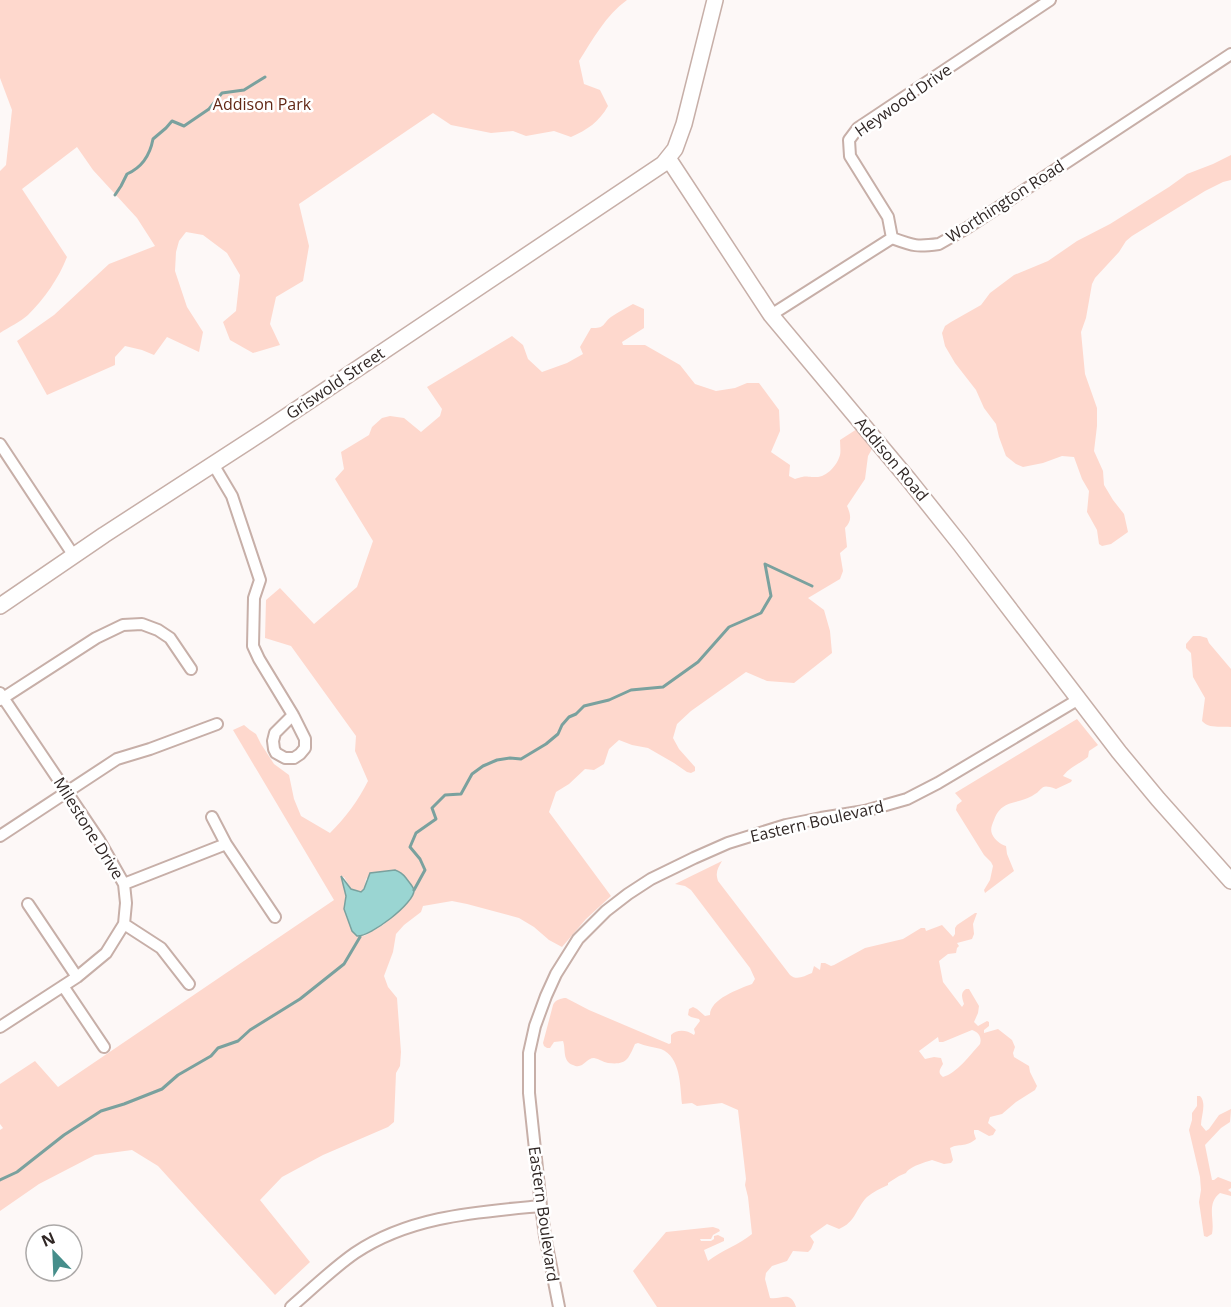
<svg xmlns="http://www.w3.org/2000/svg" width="1231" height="1307" font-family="'Open Sans',sans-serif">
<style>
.green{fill:#fed8cd;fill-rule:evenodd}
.water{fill:#9ad5d2;stroke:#7aa19e;stroke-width:1.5}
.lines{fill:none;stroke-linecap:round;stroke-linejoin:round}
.stream{stroke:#7aa19e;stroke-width:3}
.street-casing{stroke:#c7afa8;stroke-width:14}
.secondary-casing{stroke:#c7afa8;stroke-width:18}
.street{stroke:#fff;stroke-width:10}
.secondary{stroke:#fff;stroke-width:15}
.labels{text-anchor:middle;stroke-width:5;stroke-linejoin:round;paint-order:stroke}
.street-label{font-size:16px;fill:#302725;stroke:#fff}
.park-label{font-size:16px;fill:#622816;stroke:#fff}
</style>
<rect width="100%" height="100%" fill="#fdf8f7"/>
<!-- green -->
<path class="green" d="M 0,0 L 627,0 C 606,15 593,39 579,61 L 584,84 L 600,90 L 608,106 C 599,122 587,130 571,137 L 554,131 L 526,136 L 513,131 L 491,133 L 451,125 L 433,113 L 299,204 L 309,246 L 303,281 L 276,297 L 270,324 L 280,345 L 253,353 L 230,340 L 223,322 L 236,311 L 240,275 L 227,253 L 203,235 L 186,232 L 179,241 L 176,252 L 175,271 L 187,307 L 203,332 L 199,352 L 167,337 L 154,355 L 142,350 L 125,346 L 115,357 L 115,365 L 47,395 L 17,341 L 54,315 L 109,264 L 155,246 L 137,218 L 93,170 L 77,147 L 22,189 L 67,257 C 59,278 44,299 28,315 C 20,322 9,327 0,333 L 0,171 L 6,165 L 12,110 L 0,78 Z
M 1231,155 L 1231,180 L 1223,182 L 1205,191 L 1132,236 L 1126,241 L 1119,252 L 1095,278 L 1092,284 L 1086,318 L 1081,332 L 1085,374 L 1097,408 L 1097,426 L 1094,451 L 1103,471 L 1104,485 L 1113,500 L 1124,514 L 1128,532 L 1111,544 L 1102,546 L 1099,544 L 1097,530 L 1087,512 L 1089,491 L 1082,479 L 1074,457 L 1062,456 L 1043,463 L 1023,467 L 1016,464 L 1006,456 L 999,437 L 996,424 L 984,408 L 976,390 L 955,363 L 945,346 L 942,333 L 945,326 L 951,322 L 981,305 L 990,293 L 1014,275 L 1048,261 L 1077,241 L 1110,224 L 1169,187 L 1187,174 L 1213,164 Z
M 633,304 L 644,309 L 644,328 L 622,342 L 623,345 L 645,345 L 680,365 L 695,384 L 716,391 L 735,388 L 747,383 L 759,383 L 779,410 L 780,431 L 771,452 L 790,465 L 789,476 L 795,479 C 808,475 804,477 815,477 C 826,478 837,466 840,455 C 841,451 840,445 840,440 L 857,429 L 872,449 L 868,456 L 865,479 L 847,506 C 851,515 852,521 845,528 L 847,547 L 840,553 L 843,571 L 840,579 L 808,598 L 824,610 L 830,631 L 832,653 L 794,683 L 767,681 L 746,672 L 691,711 L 677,724 L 673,738 L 679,749 L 695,767 L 695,771 L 691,773 L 687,772 L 674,763 L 648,748 L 632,745 L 619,740 L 609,749 L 604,764 L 594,770 L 585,769 L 569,784 L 556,792 L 549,812 L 611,896 L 586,919 L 562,947 L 549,940 L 534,927 L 519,918 L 467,904 L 452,901 L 423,906 L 421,912 L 404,925 L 396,934 L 393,952 L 384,976 L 388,987 L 397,998 L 401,1052 L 400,1066 L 396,1073 L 394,1122 L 388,1127 L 323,1155 L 282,1177 L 260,1200 L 310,1262 L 275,1295 L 158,1166 L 132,1150 L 95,1155 L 39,1184 L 0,1211 L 0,1130 L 3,1128 L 0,1124 L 0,1084 L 35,1061 L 58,1087 L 334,900 L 233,730 L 244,725 L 250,730 L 256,734 L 261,744 L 274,764 L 289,775 L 294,799 L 301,816 L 330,833 C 346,817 358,801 368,781 L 355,751 L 356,736 L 291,646 L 265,638 L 266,600 L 280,588 L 314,624 L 357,587 L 373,541 L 335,479 L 344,469 L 341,452 L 369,435 L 372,427 L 382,418 L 390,416 L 404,418 L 421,432 L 440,416 L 442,409 L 427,387 L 512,336 L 523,345 L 528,359 L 542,372 L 567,363 L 583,354 L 580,347 L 591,328 C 605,329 603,323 611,317 C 618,312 626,308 633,304 ZM 375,872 L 378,872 L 409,901 L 383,925 L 364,936 L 352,931 L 344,910 L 346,896 L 342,877 L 344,877 L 351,889 L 361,892 L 365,886 L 366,879 Z
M 1193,636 L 1200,636 L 1207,638 L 1209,643 L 1231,669 L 1231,727 C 1221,726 1209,729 1202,721 L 1205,698 L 1193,677 L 1191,653 L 1186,648 L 1186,644 Z
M 1077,719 L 1098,745 L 1089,751 L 1088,757 C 1079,764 1070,767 1063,776 L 1072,780 L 1071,782 L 1056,789 C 1039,783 1045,789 1032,796 C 1016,805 1002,799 994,820 C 992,825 990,829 992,834 C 995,840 1000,844 1006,846 L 1007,854 L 1014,871 L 985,893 L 984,890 L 990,880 L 993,866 L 991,862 L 984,855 L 956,810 L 957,805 L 962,801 L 955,793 Z
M 722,861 C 718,868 715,872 718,881 L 790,975 C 797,981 804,976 812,973 L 814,966 L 820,970 L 821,963 L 825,963 L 831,966 L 834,965 L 865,948 L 903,939 L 921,928 L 925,928 L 926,931 L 942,925 L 953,937 L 955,934 L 955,928 L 957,925 L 975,913 L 977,913 L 973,924 L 974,934 L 972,939 L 957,943 L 959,946 L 957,948 L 956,953 L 948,954 L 939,961 L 943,982 L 962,1007 L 964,1004 C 962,997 960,993 966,989 L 969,989 L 979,1006 L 978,1013 L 974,1022 L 978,1026 L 987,1021 L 989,1022 L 989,1026 L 984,1030 L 984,1033 L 998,1029 L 1012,1040 L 1015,1047 L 1013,1053 L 1014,1057 L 1029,1066 L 1030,1072 L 1037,1086 L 1035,1090 L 1016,1102 L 1002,1114 L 990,1117 L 988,1123 L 996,1130 L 993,1135 L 989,1136 L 978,1130 L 974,1130 L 974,1133 L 976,1139 C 965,1148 959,1143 950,1148 L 953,1160 L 951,1163 L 944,1164 L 932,1160 C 925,1162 909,1167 906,1173 L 899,1176 L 888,1183 L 888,1185 C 881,1188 873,1192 867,1197 C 856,1208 856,1222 839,1229 L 827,1224 L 810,1236 L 814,1242 L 811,1249 L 808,1252 L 793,1251 L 787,1261 L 772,1266 L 766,1273 L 765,1279 L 770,1298 C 782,1300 790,1290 796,1307 L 657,1307 L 633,1271 L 666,1232 L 713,1227 L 719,1229 L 720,1231 L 713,1235 L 711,1239 L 700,1239 L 701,1241 L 711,1241 L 714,1239 L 714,1236 L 718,1235 L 724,1238 L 724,1241 L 704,1250 L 708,1261 C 722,1250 739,1245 752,1234 L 748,1197 L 745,1185 L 746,1179 L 738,1110 L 722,1103 L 697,1106 L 692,1103 L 682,1104 C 680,1086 681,1057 661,1049 C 654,1047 645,1046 638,1043 L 635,1044 C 628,1060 626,1065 608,1063 C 603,1062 599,1059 594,1058 C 586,1058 583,1070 573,1065 C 562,1061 566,1049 563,1041 L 554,1042 L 550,1048 L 547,1048 L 544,1046 L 543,1043 L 553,1005 C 555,1000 561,998 566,998 L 589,1010 L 669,1044 L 671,1043 L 671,1035 C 677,1029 687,1030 694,1035 L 695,1033 L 694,1029 L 700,1021 L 699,1019 L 691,1017 L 688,1015 L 689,1009 L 693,1007 L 697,1009 L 705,1016 L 710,1015 C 710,999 739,989 752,984 L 755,979 L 750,968 L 691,890 L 685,886 L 675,884 ZM 972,1030 C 979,1032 982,1038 980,1044 C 970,1055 957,1073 943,1077 C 937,1072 940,1070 943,1064 L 941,1058 L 934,1057 L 925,1059 L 919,1051 L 938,1037 L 939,1042 L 943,1042 Z
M 1197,1096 L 1200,1096 C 1207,1103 1201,1116 1201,1125 L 1206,1131 L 1209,1129 L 1219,1115 L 1231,1109 L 1230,1122 L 1221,1128 L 1205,1145 L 1212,1180 L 1214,1180 L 1218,1177 L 1231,1182 L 1231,1188 L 1228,1190 L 1231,1192 L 1231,1196 L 1220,1193 C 1206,1204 1215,1219 1212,1234 L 1207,1237 L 1204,1236 L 1199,1202 L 1201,1190 L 1200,1177 L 1189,1130 L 1192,1120 L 1192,1113 L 1197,1106 Z"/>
<!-- water -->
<path class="water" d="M 395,870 C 401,872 403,874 406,878 C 408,881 413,886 414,890 C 415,903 370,937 357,936 L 352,931 L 344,909 L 346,896 L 341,876 L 351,889 L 361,892 L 364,889 L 370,873 Z"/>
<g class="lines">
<!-- stream -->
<path class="stream" d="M 115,195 L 121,186 L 127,174 C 143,167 150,155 153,139 L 166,128 L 172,121 L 184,126 L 209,109 L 222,93 L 244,90 L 265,77
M 414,890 L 425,870 L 420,859 L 410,847 L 416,833 L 436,819 L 432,808 L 445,795 L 461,794 L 472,774 L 483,766 L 497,760 L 510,758 L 521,759 L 546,744 L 558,734 L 562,725 L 569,717 L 576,714 L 584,706 L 609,700 L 631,690 L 663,687 L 698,662 L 729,627 L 761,613 L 771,596 L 765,564 L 812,586
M 0,1180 L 17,1172 L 64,1135 L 101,1111 L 124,1104 L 162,1089 L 178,1075 L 211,1056 L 218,1048 L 238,1041 L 250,1030 L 300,999 L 344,964 L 360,937"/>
<!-- street casing -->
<g class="street-casing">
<path id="street" d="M 892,238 L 888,217 L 850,156 L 849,140 L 858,128 L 1050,0
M 771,315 L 892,238 C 914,246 916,247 939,244 L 967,228 L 1231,54
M 0,444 L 74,556
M 213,464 L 232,496 L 260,580 L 254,598 L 253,646 L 259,659 L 293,715 L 305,739 L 305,748 L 300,754 L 294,758 L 285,758 L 276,753 L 274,749 L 273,741 L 275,733 L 293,715
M 0,693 L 99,840 L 124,884 L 126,903 L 124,924 L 106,953 L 77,977 L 0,1027
M 0,700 L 96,638 L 123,625 L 142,624 L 158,630 L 170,638 L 191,669
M 212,817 L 226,844 L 275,917
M 0,836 L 117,759 L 150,749 L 217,724
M 124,884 L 226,844
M 28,904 L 77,977
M 124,924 L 161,948 L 189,984
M 63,986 L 104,1047
M 291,1307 C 312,1289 332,1269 355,1253 C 410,1216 477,1212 541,1206
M 559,1307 L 545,1236 L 541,1206 L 529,1093 L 529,1053 L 535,1026 L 546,996 L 556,974 L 578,939 L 606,911 L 628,894 L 651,879 L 694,858 L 728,843 L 786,825 L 821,818 L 865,811 L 907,799 L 938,783 L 1079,699"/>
</g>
<!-- secondary casing -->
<g class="secondary-casing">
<path id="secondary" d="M 668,158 L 771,315 L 909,480 L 960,544 L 1119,752 L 1158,799 L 1231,881
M 0,606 L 104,535 L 266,430 L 663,164 L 675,149 L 684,124 L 715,0"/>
</g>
<!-- street -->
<use href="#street" class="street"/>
<!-- secondary -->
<use href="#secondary" class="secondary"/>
</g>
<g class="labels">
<!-- street labels -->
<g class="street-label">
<text transform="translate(903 100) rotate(-35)" y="6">Heywood Drive</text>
<text transform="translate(1005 201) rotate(-33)" y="6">Worthington Road</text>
<text transform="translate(335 383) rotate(-34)" y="6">Griswold Street</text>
<text transform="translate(892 459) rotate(50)" y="6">Addison Road</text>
<text transform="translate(817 821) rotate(-13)" y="6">Eastern Boulevard</text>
<text transform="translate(89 828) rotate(58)" y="6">Milestone Drive</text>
<text transform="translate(544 1214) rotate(82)" y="6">Eastern Boulevard</text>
</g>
<!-- park labels -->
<g class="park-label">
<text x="262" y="110">Addison Park</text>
</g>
</g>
<!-- north arrow -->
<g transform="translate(54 1253) rotate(337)"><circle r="28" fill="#ffffff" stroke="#aca9a8" stroke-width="1.5"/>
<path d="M0-4.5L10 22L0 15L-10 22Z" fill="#468e8b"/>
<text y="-9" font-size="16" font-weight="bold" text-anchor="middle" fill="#302725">N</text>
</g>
</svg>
